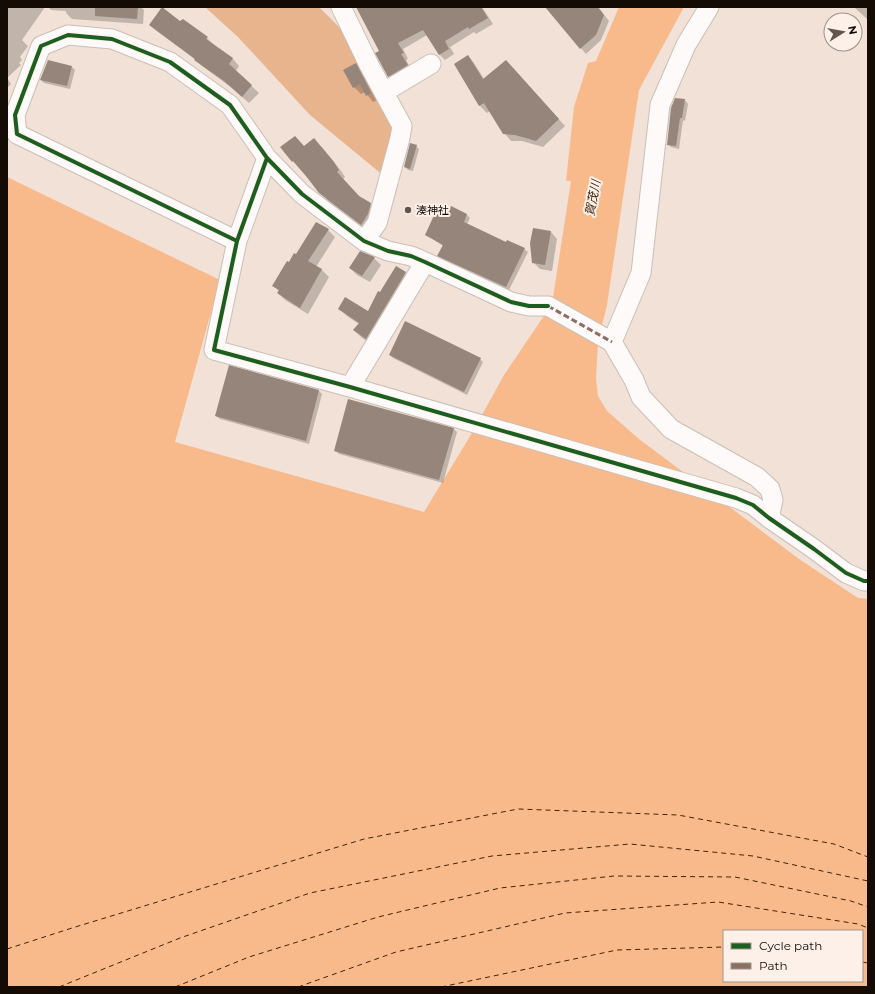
<svg xmlns="http://www.w3.org/2000/svg" width="875" height="994" font-family="Montserrat,'Noto Sans JP',sans-serif">
<style>
.forest{fill:#e7b48d}
.water{fill:#f9ba8b;fill-rule:evenodd}
.shadow{fill:#0003}
.lines{fill:none;stroke-linecap:round;stroke-linejoin:round}
.ferry{stroke:#432308;stroke-width:1;stroke-dasharray:5 4;stroke-linecap:butt}
.building{fill:#95857a}
.minor-casing{stroke:#cbbfb6;stroke-width:21}
.minor{stroke:#fdfaf9;stroke-width:19}
.quiet{stroke:#8d6e63;stroke-width:3;stroke-dasharray:6 3;stroke-linecap:butt}
.cycleway-casing{stroke:#fcf0e8;stroke-width:6}
.cycleway{stroke:#1b5e20;stroke-width:4}
.poi-dot{fill:#61564e;stroke:#fcf0e8;stroke-width:1.5}
.labels{text-anchor:middle;stroke-width:4;stroke-linejoin:round;paint-order:stroke}
.poi-label{font-size:11px;fill:#140b05;stroke:#fcf0e8;text-anchor:start}
.water-label{font-size:12px;font-style:italic;fill:#432308;stroke:#fcf0e8}
</style>
<rect width="100%" height="100%" fill="#f1e1d6"/>
<!-- forest -->
<path class="forest" d="M 205,7 L 319,7 L 348,36 L 398,124 L 390,181 L 310,115 L 238,37 Z"/>
<!-- water -->
<path class="water" d="M 619,7 L 684,7 L 639,90 L 607,305 L 598,341 L 596,379 L 598,396 L 607,411 L 639,439 L 799,559 L 858,598 L 868,599 L 868,987 L 7,987 L 7,177 L 220,280 L 175,442 L 424,512 L 472,433 L 504,375 L 552,304 L 571,181 L 566,181 L 574,107 L 588,63 L 596,61 ZM 724,931 L 862,931 L 862,981 L 724,981 Z"/>
<!-- shadow -->
<path class="shadow" d="M 7,7 L 45,7 L 22,40 L 28,46 L 20,57 L 22,60 L 19,63 L 21,65 L 7,78 L 11,84 L 7,88 Z
M 48,7 L 141,7 L 144,10 L 143,24 L 72,19 L 66,13 L 66,11 L 51,10 Z
M 357,7 L 482,7 L 493,24 L 476,34 L 474,32 L 450,47 L 454,54 L 445,60 L 440,55 L 427,35 L 403,49 L 408,59 L 406,60 L 412,71 L 394,82 L 389,76 L 380,51 Z
M 546,7 L 598,7 L 609,21 L 601,40 L 586,54 Z
M 854,7 L 868,7 L 868,20 Z
M 180,23 L 207,38 L 214,45 L 233,59 L 239,66 L 236,71 L 259,93 L 249,103 L 232,88 L 202,66 L 196,60 L 157,31 L 150,25 Z
M 468,56 L 474,63 L 484,79 L 513,68 L 565,126 L 543,147 L 522,141 L 511,141 L 504,133 L 490,111 L 487,113 L 480,106 L 455,64 Z
M 356,64 L 363,71 L 378,100 L 373,102 L 365,92 L 361,94 L 354,87 Z
M 72,67 L 75,70 L 70,89 L 44,83 L 41,80 Z
M 685,100 L 688,104 L 685,121 L 683,120 L 679,149 L 671,147 L 668,144 Z
M 321,146 L 341,171 L 345,177 L 343,179 L 360,197 L 370,204 L 377,211 L 368,231 L 327,200 L 293,161 L 304,147 Z
M 416,146 L 419,149 L 413,171 L 408,170 L 405,167 Z
M 452,208 L 467,215 L 470,218 L 467,224 L 506,244 L 524,249 L 528,252 L 509,290 L 442,259 L 439,255 L 443,246 L 426,234 L 444,216 L 448,215 Z
M 328,230 L 335,237 L 316,267 L 322,270 L 329,277 L 308,314 L 285,300 L 278,293 L 279,291 L 273,285 L 289,263 L 297,256 Z
M 551,232 L 557,239 L 552,271 L 540,269 L 533,262 Z
M 360,252 L 374,258 L 381,265 L 370,282 L 357,275 L 350,268 Z
M 396,267 L 405,273 L 413,281 L 375,346 L 362,338 L 354,330 L 359,324 L 347,316 L 339,308 L 368,312 Z
M 390,355 L 480,359 L 483,362 L 467,395 L 393,358 Z
M 230,367 L 319,391 L 322,394 L 309,444 L 220,419 L 216,416 Z
M 349,400 L 454,429 L 457,432 L 443,483 L 339,454 L 336,451 Z"/>
<g class="lines">
<!-- ferry -->
<path class="ferry" d="M 7,949 L 72,928 L 364,839 L 518,809 L 678,815 L 834,844 L 868,857
M 862,962 L 868,963
M 59,987 L 180,938 L 310,893 L 492,856 L 630,844 L 753,856 L 868,881
M 175,987 L 249,957 L 378,917 L 500,888 L 614,876 L 735,877 L 851,901 L 868,907
M 298,987 L 396,952 L 565,913 L 718,902 L 858,924 L 868,928
M 441,987 L 617,950 L 724,947"/>
</g>
<!-- building -->
<path class="building" d="M 95,7 L 138,7 L 137,19 L 95,16 Z
M 162,7 L 180,21 L 183,19 L 197,29 L 208,37 L 206,39 L 233,58 L 229,64 L 252,85 L 242,97 L 224,81 L 194,60 L 195,59 L 149,25 Z
M 356,7 L 481,7 L 488,18 L 469,29 L 468,27 L 445,41 L 449,49 L 439,55 L 423,30 L 398,43 L 404,53 L 401,54 L 408,65 L 388,77 L 375,53 L 379,51 Z
M 545,7 L 598,7 L 604,15 L 596,35 L 580,49 Z
M 468,55 L 483,79 L 506,60 L 559,119 L 536,141 L 515,135 L 503,134 L 484,103 L 479,106 L 454,64 Z
M 48,60 L 72,66 L 67,86 L 40,80 Z
M 356,63 L 371,93 L 366,96 L 360,84 L 353,88 L 343,70 Z
M 675,98 L 685,99 L 682,118 L 680,118 L 676,146 L 667,145 L 671,108 Z
M 295,136 L 304,146 L 314,138 L 334,162 L 339,170 L 337,172 L 359,196 L 371,203 L 368,214 L 361,225 L 319,193 L 306,176 L 293,161 L 292,162 L 280,147 Z
M 410,143 L 417,145 L 410,169 L 404,167 Z
M 451,206 L 467,214 L 464,222 L 506,242 L 507,240 L 525,248 L 506,287 L 437,256 L 443,245 L 425,235 L 436,211 L 444,215 L 445,212 L 448,214 Z
M 316,222 L 329,229 L 308,261 L 322,269 L 300,308 L 277,293 L 279,290 L 272,286 L 287,261 L 289,262 L 294,253 L 296,254 Z
M 533,228 L 551,231 L 545,265 L 532,263 L 530,243 Z
M 360,251 L 375,257 L 362,276 L 349,268 Z
M 396,266 L 406,272 L 366,339 L 353,330 L 359,323 L 338,309 L 345,297 L 368,311 L 378,291 L 380,292 Z
M 405,321 L 481,358 L 464,392 L 389,355 Z
M 229,365 L 319,390 L 306,441 L 215,416 Z
M 348,399 L 454,428 L 439,480 L 334,451 Z"/>
<g class="lines">
<!-- minor casing -->
<g class="minor-casing">
<path id="minor" d="M 341,7 L 369,65 L 402,126 L 400,138 L 377,223 L 364,241
M 384,92 L 431,64
M 267,158 L 237,241 L 214,350 L 350,387 L 736,498 L 753,505 L 769,518 L 814,549 L 846,573 L 864,581 L 868,581
M 237,241 L 17,134 L 15,115 L 41,46 L 68,35 L 112,39 L 170,62 L 230,105 L 267,158 L 302,194 L 364,241 L 388,251 L 411,256 L 425,262 L 511,302 L 529,306 L 548,306 L 612,342 L 634,380 L 641,397 L 671,429 L 757,477 L 770,489 L 773,500 L 769,518
M 612,342 L 641,273 L 660,105 L 686,45 L 709,7
M 350,387 L 425,262"/>
</g>
<!-- minor -->
<use href="#minor" class="minor"/>
<!-- quiet -->
<path class="quiet" d="M 548,306 L 612,342"/>
<!-- cycleway casing -->
<g class="cycleway-casing">
<path id="cycleway" d="M 267,158 L 237,241 L 214,350 L 350,387 L 736,498 L 753,505 L 769,518 L 814,549 L 846,573 L 864,581 L 868,581
M 237,241 L 17,134 L 15,115 L 41,46 L 68,35 L 112,39 L 170,62 L 230,105 L 267,158 L 302,194 L 364,241 L 388,251 L 411,256 L 425,262 L 511,302 L 529,306 L 548,306"/>
</g>
<!-- cycleway -->
<use href="#cycleway" class="cycleway"/>
</g>
<!-- markers -->
<circle class="poi-dot" cx="408" cy="210" r="4"/>
<g class="labels">
<!-- poi labels -->
<g class="poi-label">
<text x="416" y="214">湊神社</text>
</g>
<!-- water labels -->
<g class="water-label">
<text transform="translate(593 198) rotate(-79)" y="4">賀茂川</text>
</g>
</g>
<!-- border -->
<rect width="875" height="994" fill="none" stroke="#140b05" stroke-width="16"/>
<!-- legend -->
<rect x="723" y="930" width="140" height="52" fill="#fcf0e8" stroke="#9f948d"/>
<rect x="731" y="943" width="20" height="6" fill="#1b5e20" stroke="#9f948d"/>
<text x="759" y="950" font-size="12" fill="#140b05">Cycle path</text>
<rect x="731" y="963" width="20" height="6" fill="#8d6e63" stroke="#9f948d"/>
<text x="759" y="970" font-size="12" fill="#140b05">Path</text>
<!-- north arrow -->
<g transform="translate(843 32) rotate(79)"><circle r="19" fill="#fcf0e8" stroke="#9f948d"/>
<path d="M0-3L7 15L0 10L-7 15Z" fill="#61564e"/>
<text y="-6" font-size="11" font-weight="bold" text-anchor="middle" fill="#140b05">N</text>
</g>
</svg>
